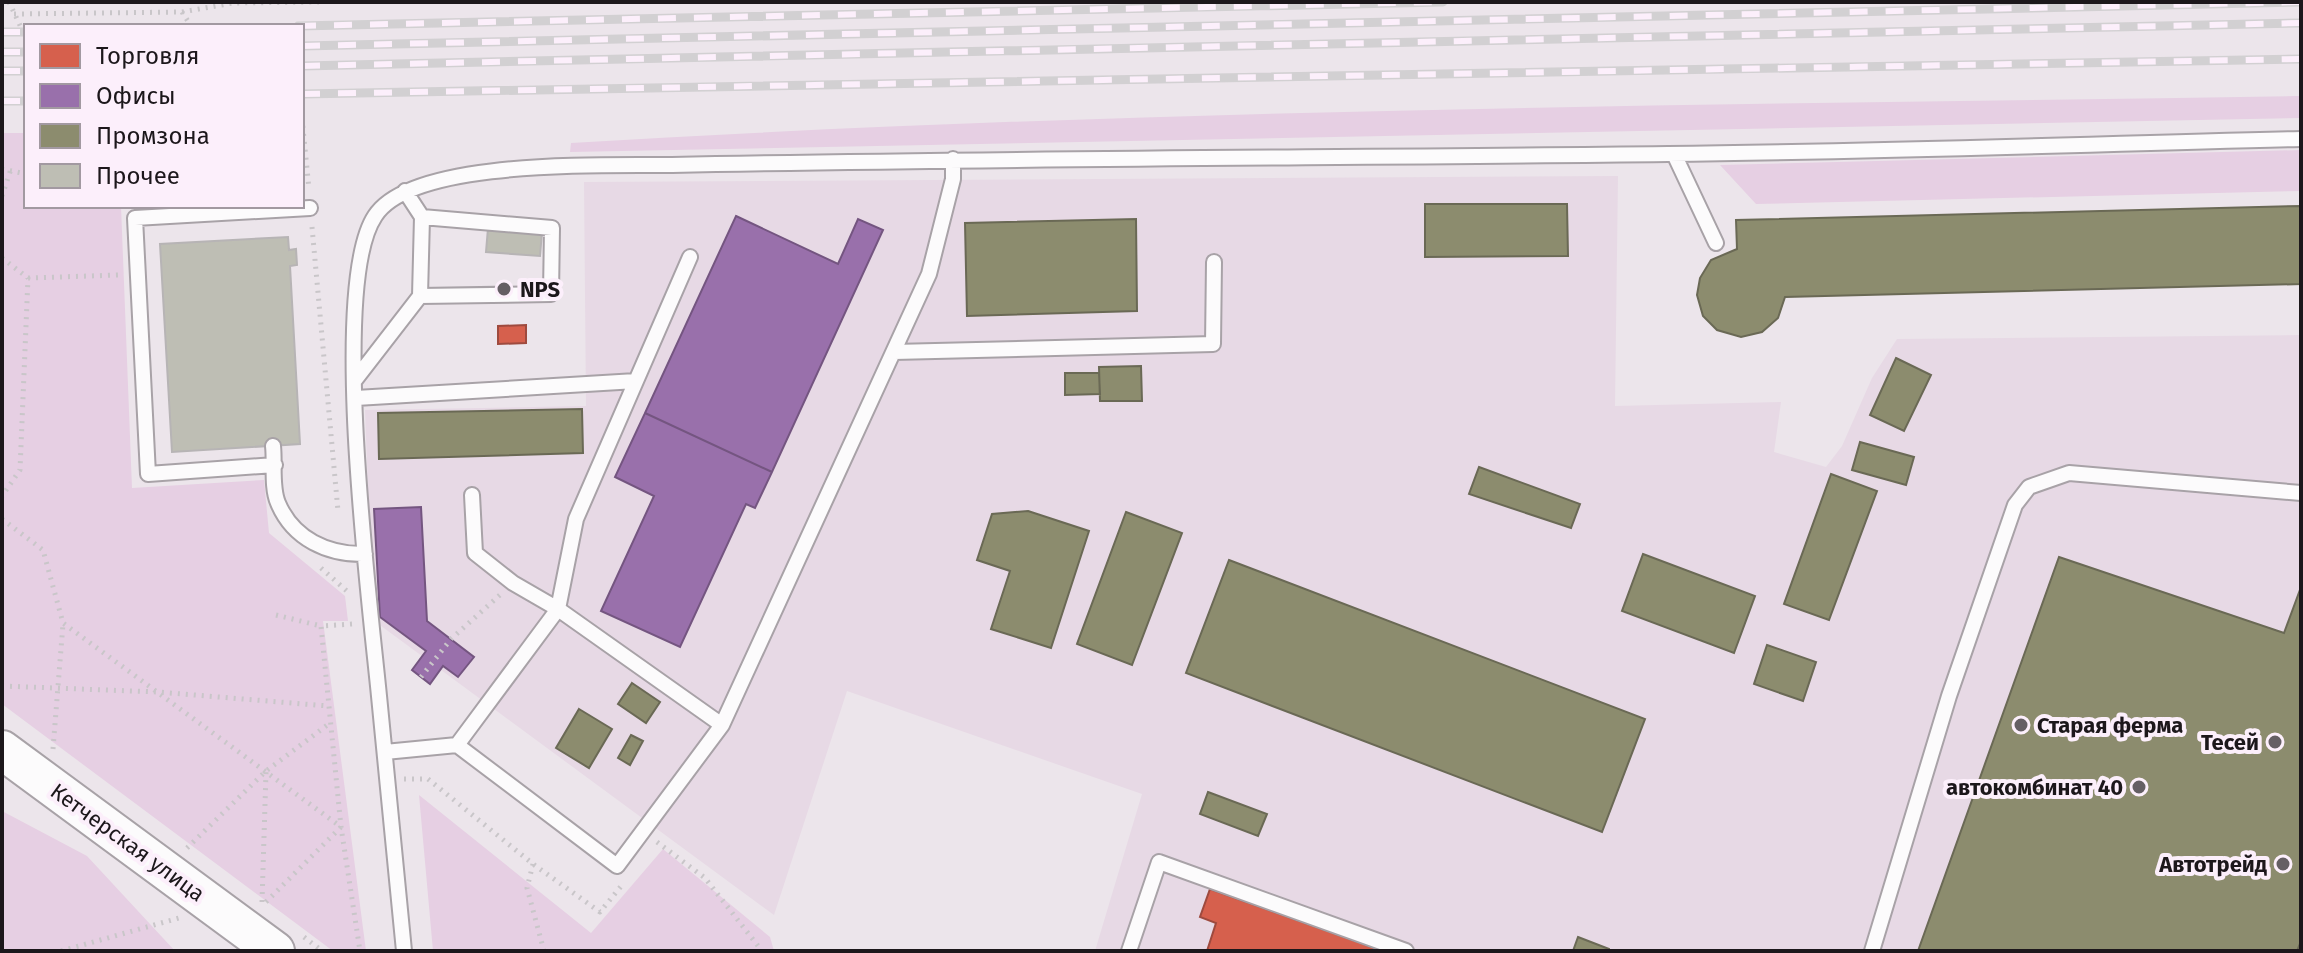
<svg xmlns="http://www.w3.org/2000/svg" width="2303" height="953" font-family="'Fira Sans',sans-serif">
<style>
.built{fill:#e7d9e5}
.green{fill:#e6cfe3}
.shops{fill:#d6604d;stroke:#9e4a3e;stroke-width:2}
.offices{fill:#9970ab;stroke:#745580;stroke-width:2}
.industry{fill:#8c8c6e;stroke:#6a6955;stroke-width:2}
.building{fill:#bebeb4;stroke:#b7b4b5;stroke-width:2}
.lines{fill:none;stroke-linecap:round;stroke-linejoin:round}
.lane-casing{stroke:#a8a2a7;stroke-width:18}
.secondary-casing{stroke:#a8a2a7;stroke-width:42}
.path{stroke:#c9c6c9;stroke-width:5;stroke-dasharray:2 6;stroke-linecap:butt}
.lane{stroke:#fcfbfc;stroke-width:14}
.secondary{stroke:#fcfbfc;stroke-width:38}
.rail-casing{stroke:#d2d0d2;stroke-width:9}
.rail{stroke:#fceffb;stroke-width:6;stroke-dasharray:18;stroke-linecap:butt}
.poi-dot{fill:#655f64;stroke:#fceffb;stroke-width:3}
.labels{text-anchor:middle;stroke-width:8;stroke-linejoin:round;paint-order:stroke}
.poi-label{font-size:22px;font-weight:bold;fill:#1c171b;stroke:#fceffb;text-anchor:end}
.street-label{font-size:22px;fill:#1c171b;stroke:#fceffb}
</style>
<rect width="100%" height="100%" fill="#ece5eb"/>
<!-- built -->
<path class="built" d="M 1618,176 L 1615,406 L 1781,402 L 1774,452 L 1826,467 L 1842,446 L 1872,378 L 1897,339 L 2301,335 L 2301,951 L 1095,951 L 1142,794 L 847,691 L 774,915 L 373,620 L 365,410 L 586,406 L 584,182 Z"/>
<!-- green -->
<path class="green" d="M 2301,96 L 2301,118 L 570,152 L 571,143 C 1147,108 1724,105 2301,96 Z
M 2,133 L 26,133 L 26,206 L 121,206 L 132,488 L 264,480 L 269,533 L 345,596 L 348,621 L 323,621 L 366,951 L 333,951 L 2,704 Z
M 2301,150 L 2301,191 L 1756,204 L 1720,165 Z
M 419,795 L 591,933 L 663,849 L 770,937 L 774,951 L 433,951 Z
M 2,811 L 87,856 L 175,951 L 2,951 Z"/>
<!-- shops -->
<path class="shops" d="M 526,325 L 526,343 L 498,344 L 498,326 Z
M 1210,889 L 1383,951 L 1207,951 L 1216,923 L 1200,917 Z"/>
<!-- offices -->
<path class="offices" d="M 736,216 L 838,264 L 858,219 L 883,230 L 772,472 L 645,413 Z
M 645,413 L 772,472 L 755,508 L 746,504 L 680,647 L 601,611 L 654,496 L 615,477 Z
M 421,507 L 427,621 L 474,657 L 458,677 L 443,666 L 430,684 L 412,670 L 426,651 L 380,617 L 374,509 Z"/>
<!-- industry -->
<path class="industry" d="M 1425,204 L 1567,204 L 1568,256 L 1425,257 Z
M 2301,206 L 2301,284 L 1785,297 L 1778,318 L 1762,332 L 1741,337 L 1717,330 L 1703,316 L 1697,295 L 1700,278 L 1711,260 L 1737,249 L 1736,220 Z
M 1136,219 L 1137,311 L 967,316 L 965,223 Z
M 1896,358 L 1931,375 L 1904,431 L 1870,415 Z
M 1141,366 L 1142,401 L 1100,401 L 1099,367 Z
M 1065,373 L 1099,373 L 1100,394 L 1065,395 Z
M 582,409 L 583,453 L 379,459 L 378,413 Z
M 1860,442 L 1914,457 L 1906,485 L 1852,470 Z
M 1479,467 L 1580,504 L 1571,528 L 1469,494 Z
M 1831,474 L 1877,491 L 1829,620 L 1784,604 Z
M 1028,511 L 1089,531 L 1051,648 L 991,629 L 1010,571 L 977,560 L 992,514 Z
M 1126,512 L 1182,533 L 1132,665 L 1077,644 Z
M 1643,554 L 1755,596 L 1734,653 L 1622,611 Z
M 2059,557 L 2284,633 L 2301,587 L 2301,941 L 2297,951 L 1918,951 Z
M 1229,560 L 1645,719 L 1602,832 L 1186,673 Z
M 1767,645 L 1816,662 L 1803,701 L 1754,684 Z
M 632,683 L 660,702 L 646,723 L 618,704 Z
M 579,709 L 612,729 L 589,768 L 556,748 Z
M 631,735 L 643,741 L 630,765 L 618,758 Z
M 1208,792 L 1267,814 L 1258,836 L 1200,814 Z
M 1578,937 L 1609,949 L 1609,951 L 1573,951 Z"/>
<!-- building -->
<path class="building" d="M 488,228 L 542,232 L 540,256 L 486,252 Z
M 288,237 L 289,250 L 296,249 L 297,265 L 290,266 L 300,444 L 172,452 L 160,244 Z"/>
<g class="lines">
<!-- lane casing -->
<g class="lane-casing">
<path id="lane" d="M 1674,154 L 1716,243
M 420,296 L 422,217
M 894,352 L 1213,344 L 1214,262
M 355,380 L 420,296 L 551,294 L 552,228 L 422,217 L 405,191
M 356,398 L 636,381
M 273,446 C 275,463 271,487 278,503 C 293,539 328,555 365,554
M 275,465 L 148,474 L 135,218 L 310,208
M 472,495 L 475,553 L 513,583 L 558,609 L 576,519 L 690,257
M 457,745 L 617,866 L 722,725
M 385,752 L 457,745 L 558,609 L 722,725 L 929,274 L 953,179 L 953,159
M 404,951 C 396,866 387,781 379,696 C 370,603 329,285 375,216 C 412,158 607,166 672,165 C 1004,158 1336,158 1668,154 C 1879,152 2090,144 2301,139
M 1129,951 L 1159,862 L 1406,951
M 1872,951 L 1949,696 L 2015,505 L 2029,487 L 2069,473 L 2301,493"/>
</g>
<!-- secondary casing -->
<g class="secondary-casing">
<path id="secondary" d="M 2,750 L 275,951"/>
</g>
<!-- path -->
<path class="path" d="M 9,2 L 26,38
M 182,12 L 233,3 L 319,2
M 14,14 L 182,12 L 191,26
M 302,118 L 309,189
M 2,169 L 26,174
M 2,196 L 11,169
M 312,227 L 338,511
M 2,258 L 28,278 L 20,470 L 2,496
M 28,278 L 119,275
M 2,519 L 43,550 L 63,623 L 341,827 L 262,906
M 321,568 L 348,592
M 276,615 L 321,626
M 352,624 L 321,626 L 341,827 L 360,951
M 421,677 L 451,639 L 501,594
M 2,686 L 158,692 L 328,706
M 53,749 L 63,624
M 404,779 L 428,779 L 533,864 L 600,912 L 622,885
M 657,842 L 705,878 L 762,951
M 187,848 L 266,771 L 330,723
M 533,864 L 527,888 L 544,951
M 262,902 L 266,772
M 304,937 L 322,951
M 61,951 L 179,918"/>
<!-- lane -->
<use href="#lane" class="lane"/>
<!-- secondary -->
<use href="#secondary" class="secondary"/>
<!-- rail casing -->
<g class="rail-casing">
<path id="rail" d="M 298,26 L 1443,2
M 2,32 L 26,32
M 302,46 L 2301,2
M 2,52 L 26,52
M 302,66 L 2301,23
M 2,71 L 26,71
M 302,94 L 2301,59
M 2,101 L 26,101"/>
</g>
<!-- rail -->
<use href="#rail" class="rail"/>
</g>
<!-- markers -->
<g class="poi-dot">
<circle cx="504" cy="289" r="8"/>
<circle cx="2021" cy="725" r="8"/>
<circle cx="2275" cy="742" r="8"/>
<circle cx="2139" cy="787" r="8"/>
<circle cx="2283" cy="864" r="8"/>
</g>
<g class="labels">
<!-- poi labels -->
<g class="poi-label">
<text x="520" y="297" text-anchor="start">NPS</text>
<text x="2037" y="733" text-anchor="start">Старая ферма</text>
<text x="2259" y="750">Тесей</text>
<text x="2123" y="795">автокомбинат 40</text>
<text x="2267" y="872">Автотрейд</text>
</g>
<!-- street labels -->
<g class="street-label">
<text transform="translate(128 842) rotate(36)" y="8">Кетчерская улица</text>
</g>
</g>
<!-- border -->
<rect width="2303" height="953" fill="none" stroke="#1c171b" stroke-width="8"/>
<!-- legend -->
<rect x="24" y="24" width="280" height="184" fill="#fceffb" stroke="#a299a1" stroke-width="2"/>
<rect x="40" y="44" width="40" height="24" fill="#d6604d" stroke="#a299a1" stroke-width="2"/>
<text x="96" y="64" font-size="24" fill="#1c171b">Торговля</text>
<rect x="40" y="84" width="40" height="24" fill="#9970ab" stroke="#a299a1" stroke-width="2"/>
<text x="96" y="104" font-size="24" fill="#1c171b">Офисы</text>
<rect x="40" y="124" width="40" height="24" fill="#8c8c6e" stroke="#a299a1" stroke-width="2"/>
<text x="96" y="144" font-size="24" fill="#1c171b">Промзона</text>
<rect x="40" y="164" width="40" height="24" fill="#bebeb4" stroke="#a299a1" stroke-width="2"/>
<text x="96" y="184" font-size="24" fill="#1c171b">Прочее</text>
</svg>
